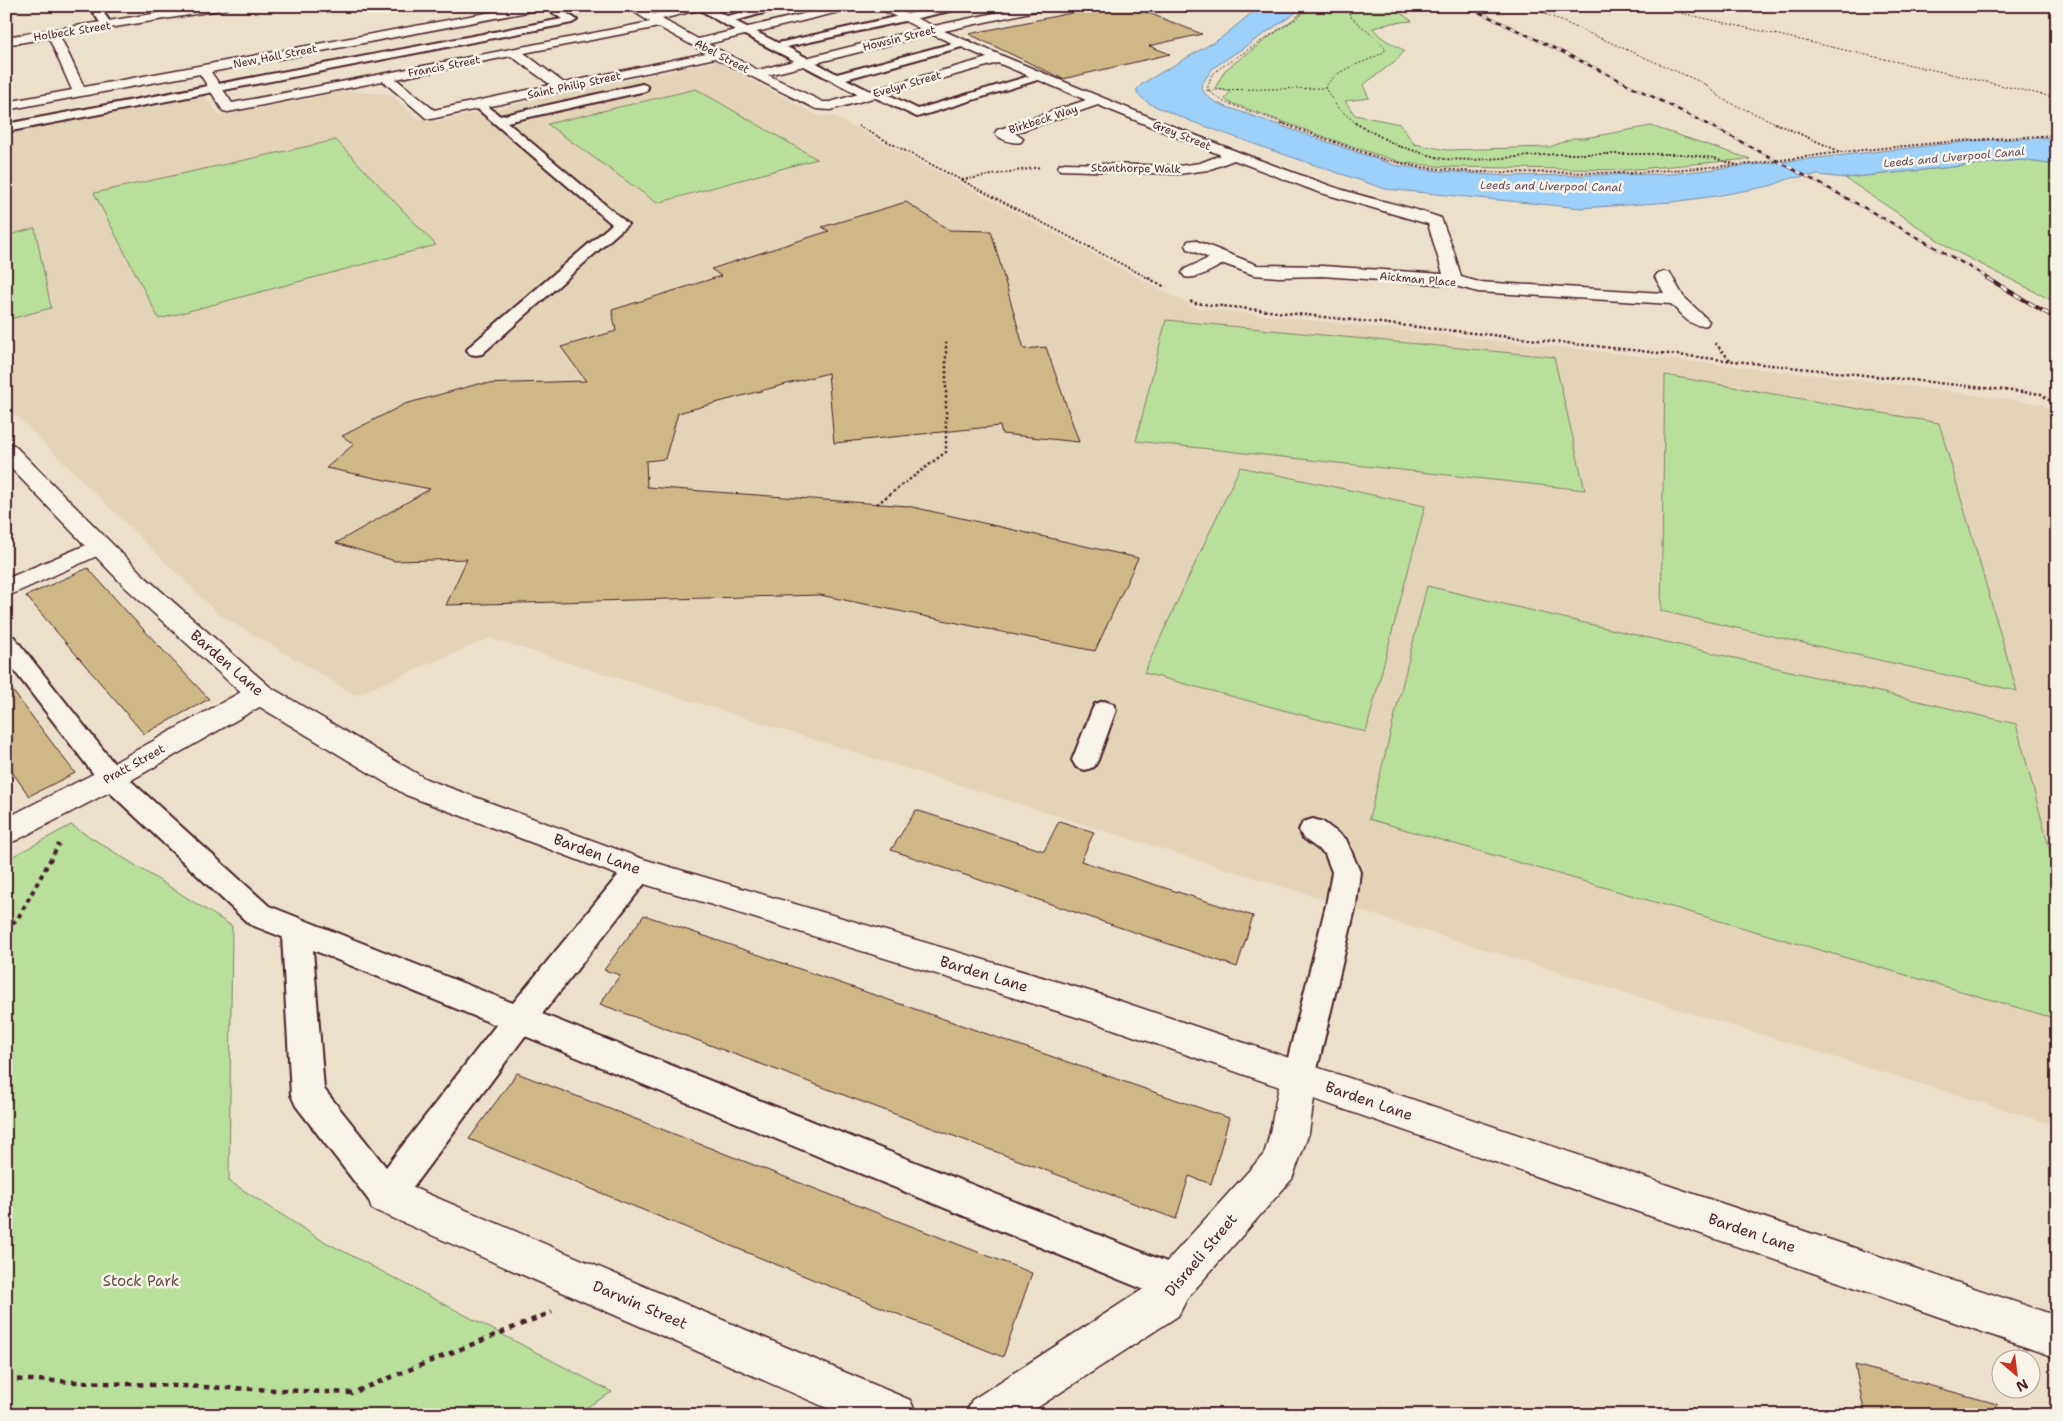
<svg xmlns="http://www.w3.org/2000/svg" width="2063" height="1421" font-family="'Shantell Sans',sans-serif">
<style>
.built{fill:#e3d4b7}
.green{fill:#b8e09c;stroke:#818064}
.water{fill:#9dd1fa;stroke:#7c8aa7}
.building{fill:#d0b787;stroke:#4a1f2b}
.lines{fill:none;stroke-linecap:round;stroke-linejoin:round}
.lane-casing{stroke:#4a1f2b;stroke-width:4}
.street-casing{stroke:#4a1f2b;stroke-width:3}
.secondary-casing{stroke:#4a1f2b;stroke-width:3}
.path-far4{stroke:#4a1f2b;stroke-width:1;stroke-dasharray:2 2;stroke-linecap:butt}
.path-far3{stroke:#4a1f2b;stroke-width:2;stroke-dasharray:2 2;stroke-linecap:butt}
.path-far2{stroke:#4a1f2b;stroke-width:2.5;stroke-dasharray:2.5 2.5;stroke-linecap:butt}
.path-far1{stroke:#4a1f2b;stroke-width:4;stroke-dasharray:4.5 4.5;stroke-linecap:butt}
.path{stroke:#4a1f2b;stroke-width:4.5;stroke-dasharray:5.5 5.5;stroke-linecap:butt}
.lane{fill:#f7f3e8;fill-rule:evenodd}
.street{fill:#f7f3e8;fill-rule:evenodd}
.secondary{fill:#f7f3e8;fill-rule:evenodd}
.rail-far1-casing{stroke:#4a1f2b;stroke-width:2.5}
.rail-casing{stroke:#4a1f2b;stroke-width:4}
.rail-far1{stroke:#f7f3e8;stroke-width:2;stroke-dasharray:5;stroke-linecap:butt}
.rail{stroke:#f7f3e8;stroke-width:2.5;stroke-dasharray:8;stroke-linecap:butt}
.labels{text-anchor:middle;stroke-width:5;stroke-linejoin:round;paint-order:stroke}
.far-street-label{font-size:11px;fill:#4a1f2b;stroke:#f7f3e8}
.far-water-label{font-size:11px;font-style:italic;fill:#5f4c5f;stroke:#f7f3e8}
.street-label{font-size:12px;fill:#4a1f2b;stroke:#f7f3e8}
.near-street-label{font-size:15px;fill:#4a1f2b;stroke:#f7f3e8}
.near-park-label{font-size:15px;fill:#664f47;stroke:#f7f3e8}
</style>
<rect width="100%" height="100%" fill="#ebe1cb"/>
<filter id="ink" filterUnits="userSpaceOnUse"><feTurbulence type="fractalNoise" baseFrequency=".02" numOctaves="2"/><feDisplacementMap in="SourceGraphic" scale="10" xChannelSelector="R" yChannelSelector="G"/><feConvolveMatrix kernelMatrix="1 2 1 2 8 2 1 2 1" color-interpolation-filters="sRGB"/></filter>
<g filter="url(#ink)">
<!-- built -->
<path class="built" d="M 716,61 L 819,116 L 831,115 L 1196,308 L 1872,381 L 2042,404 L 2057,415 L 2057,1126 L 1341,905 L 490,638 L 356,695 L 218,614 L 6,406 L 6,320 L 51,307 L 35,229 L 6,236 L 6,130 L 203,93 L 219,115 L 345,91 L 391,94 L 416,118 L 431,118 L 435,122 Z"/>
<!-- green -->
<path class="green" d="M 1311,6 L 1391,6 L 1412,21 L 1392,23 L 1373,28 C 1383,42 1391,41 1404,51 L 1398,59 L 1363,85 L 1369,98 L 1345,101 L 1355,115 L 1400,124 L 1414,144 L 1447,150 L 1550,147 L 1573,138 L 1585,138 L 1651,126 L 1750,159 L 1626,170 L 1448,167 L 1404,163 L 1353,147 L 1231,103 L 1225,99 L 1230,92 L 1215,88 L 1225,70 Z
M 696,89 L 817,159 L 657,203 L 547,124 Z
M 336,140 L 436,245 L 159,319 L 94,193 Z
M 2020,160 L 2057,165 L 2057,303 L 1953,250 L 1845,178 Z
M 35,228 L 51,308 L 6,320 L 6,236 Z
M 1166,320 L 1554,357 L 1585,490 L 1136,441 Z
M 1665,375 L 1939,423 L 2017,691 L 1661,611 Z
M 1240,467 L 1425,506 L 1366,732 L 1144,673 Z
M 1427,586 L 2016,724 L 2057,877 L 2057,1019 L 1369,819 Z
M 71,825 L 232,926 L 229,1181 L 318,1238 L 612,1392 L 574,1415 L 6,1415 L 6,860 Z"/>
<!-- water -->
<path class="water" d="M 1260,6 L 1302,6 L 1294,14 L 1213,68 L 1201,85 C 1205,103 1229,107 1244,113 L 1394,165 L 1428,170 L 1507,176 L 1670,174 L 1973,141 L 2057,137 L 2057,165 L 2020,160 L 1845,178 L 1818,175 L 1791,178 L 1770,186 L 1716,196 L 1672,202 L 1581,208 L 1385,189 L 1271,150 L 1193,122 L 1150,104 L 1137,94 L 1137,89 L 1143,83 L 1221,38 Z"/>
<!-- building -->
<path class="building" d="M 1105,6 L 1131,6 L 1202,34 L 1149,46 L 1170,54 L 1063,79 L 969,34 Z
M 906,202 L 949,230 L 991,231 L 1024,349 L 1046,347 L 1079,442 L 1002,434 L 1000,426 L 834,443 L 828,373 L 678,413 L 665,459 L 646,461 L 647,487 L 908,506 L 1138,558 L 1095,651 L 820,595 L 446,605 L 467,559 L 395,561 L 336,543 L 430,489 L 326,468 L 354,444 L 342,436 L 405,404 L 478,384 L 586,381 L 561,347 L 616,331 L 612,310 L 721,276 L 711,269 L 829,231 L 822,227 Z
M 88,568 L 128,613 L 209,699 L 144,734 L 26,596 Z
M 6,682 L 75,773 L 29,796 L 6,763 Z
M 916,810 L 1044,851 L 1059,821 L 1094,832 L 1081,861 L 1253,916 L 1237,967 L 891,850 Z
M 644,915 L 1229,1118 L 1211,1184 L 1189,1176 L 1176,1219 L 600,1004 L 620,975 L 604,970 Z
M 517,1073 L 1032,1273 L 1003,1357 L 469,1139 Z
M 1855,1365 L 1997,1404 L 1996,1415 L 1865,1415 Z"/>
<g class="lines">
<!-- lane casing -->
<g class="lane-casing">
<path id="lane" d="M 89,6 L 99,6 L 112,25 L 111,27 L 103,27 Z
M 543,6 L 556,6 L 577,20 L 572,23 L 6,132 L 6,124 L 562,19 Z
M 694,6 L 707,6 L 727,16 L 769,6 L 788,6 L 735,21 L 778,43 L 944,6 L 964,6 L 959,9 L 787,47 L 837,74 L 961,41 L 969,41 L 970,43 L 969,45 L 846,79 L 870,91 L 879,90 L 918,109 L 1036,74 L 1044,74 L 1046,76 L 1044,78 L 917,117 L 874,97 L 865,98 L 720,22 Z
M 642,84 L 646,85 L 648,88 L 646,91 L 507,122 L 628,224 L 482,354 L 476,355 L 470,354 L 467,350 L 470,346 L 612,224 L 473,105 L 479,101 L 483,102 L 500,116 Z
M 6,635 L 14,637 L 120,771 L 269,906 L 513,1003 L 629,862 L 639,858 L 649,862 L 653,870 L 649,878 L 542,1014 L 1187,1270 L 1193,1283 L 1187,1296 L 1174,1302 L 525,1036 L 398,1207 L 386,1213 L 374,1207 L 296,1106 L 291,1095 L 282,937 L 249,924 L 102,785 L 6,660 ZM 313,950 L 496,1025 L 386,1167 L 324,1089 Z
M 1104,701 L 1113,704 L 1116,710 L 1098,760 L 1094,767 L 1085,770 L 1076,767 L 1072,760 L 1092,710 L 1095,704 Z
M 1313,819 L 1323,822 L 1346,839 L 1360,872 L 1356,905 L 1315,1078 L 1311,1089 L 1299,1093 L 1287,1089 L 1283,1078 L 1326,905 L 1332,872 L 1325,854 L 1303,838 L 1299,830 L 1303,822 Z"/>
</g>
<!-- street casing -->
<g class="street-casing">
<path id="street" d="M 203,6 L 231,6 L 226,9 L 60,36 L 84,87 L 524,6 L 548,6 L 543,9 L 211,72 L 232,103 L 650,22 L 625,6 L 639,6 L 653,14 L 687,6 L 707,6 L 706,8 L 662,19 L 698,39 L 836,6 L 856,6 L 855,8 L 708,44 L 758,70 L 921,29 L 874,6 L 889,6 L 934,26 L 1027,6 L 1049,6 L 1044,9 L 944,31 C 1071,85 1198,139 1328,185 C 1365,199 1404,204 1441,218 L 1454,252 L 1461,277 L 1479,282 L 1664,293 L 1655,277 L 1658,273 L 1664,272 L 1670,273 L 1683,296 L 1709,321 L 1707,325 C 1691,329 1681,314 1671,304 L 1478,292 L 1452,285 L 1322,276 L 1278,277 L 1254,275 L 1224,264 C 1212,269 1198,280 1185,277 L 1182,273 L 1185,269 L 1209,258 L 1188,249 L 1186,245 L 1188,241 L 1194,240 L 1257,265 L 1322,266 L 1443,274 L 1428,224 L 1318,192 L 1234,160 L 1208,170 L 1179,174 L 1060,170 L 1058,167 L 1060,164 L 1065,163 L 1179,166 L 1200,163 L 1221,155 L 1098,105 L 1015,133 L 1023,139 L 1021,142 C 1013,144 1000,140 995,133 L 997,130 L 1086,100 L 998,63 L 830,110 L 816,109 L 715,58 L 431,119 L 426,118 L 383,81 L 228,112 L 223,111 L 200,74 L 6,110 L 6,102 L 72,90 L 49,38 L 6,45 L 6,37 ZM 659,27 L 706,53 L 564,83 L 524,53 ZM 931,34 L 987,58 L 830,102 L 823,102 L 768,75 ZM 511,56 L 551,85 L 434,110 L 396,79 Z
M 100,539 L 108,541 L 112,546 L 108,551 L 6,597 L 6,579 Z
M 260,684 L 270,687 L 274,694 L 270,701 L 121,786 L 17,840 L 6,844 L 6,818 L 101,770 L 250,687 Z
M 1299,1061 L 1312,1066 L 1317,1078 L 1309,1133 L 1292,1179 L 1188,1297 L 1178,1316 L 1026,1415 L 965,1415 L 972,1400 L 1148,1286 L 1160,1269 L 1264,1154 C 1274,1126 1274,1094 1286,1066 Z
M 386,1176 L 910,1400 L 917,1415 L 843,1415 L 372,1209 L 367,1195 L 372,1181 Z"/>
</g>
<!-- secondary casing -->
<g class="secondary-casing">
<path id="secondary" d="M 6,444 L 14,445 L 144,576 L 270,687 L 426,779 L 643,859 L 1099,994 L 2057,1316 L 2057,1358 L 1099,1024 L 628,879 L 406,795 L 250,701 L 126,588 L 6,463 Z"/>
</g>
<!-- path-far4 -->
<path class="path-far4" d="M 1345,6 L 1351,17 L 1384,46 L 1385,51 C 1365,65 1338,65 1325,88 L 1337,107 L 1357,124
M 1527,6 L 1703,83 L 1724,100 L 1778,124
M 1650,6 L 2057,98
M 1208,90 L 1325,88
M 1285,124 L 1224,102 L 1207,90 L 1211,76 L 1220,68 L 1300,16 L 1308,6"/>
<!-- path-far3 -->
<path class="path-far3" d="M 1281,123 L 1382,159 L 1419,167 L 1476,172 L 1629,173 L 1752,164 L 1842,152 L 1958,141 L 2057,135
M 1355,123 L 1398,146 L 1443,159 L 1474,160 L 1558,154 L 1680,154 L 1714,158 L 1737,165
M 1775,123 L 1841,152
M 858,126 L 1150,279
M 962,180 L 1040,167"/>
<!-- path-far2 -->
<path class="path-far2" d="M 1148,278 L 1165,287
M 1190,301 L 1194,303 L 2041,394 L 2057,406
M 1715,343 L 1730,360
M 877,504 L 946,452 L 946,342"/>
<!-- path-far1 -->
<path class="path-far1" d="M 6,930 L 18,918 L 59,844"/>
<!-- path -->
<path class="path" d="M 6,1379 L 352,1393 L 552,1312"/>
<!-- lane -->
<use href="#lane" class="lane"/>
<!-- street -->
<use href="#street" class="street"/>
<!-- secondary -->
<use href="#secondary" class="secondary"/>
<!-- rail-far1 casing -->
<g class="rail-far1-casing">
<path id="rail-far1" d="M 1466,6 C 1644,90 1820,179 1990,279"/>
</g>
<!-- rail casing -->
<g class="rail-casing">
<path id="rail" d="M 1987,278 L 2057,319"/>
</g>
<!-- rail-far1 -->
<use href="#rail-far1" class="rail-far1"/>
<!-- rail -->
<use href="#rail" class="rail"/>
</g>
</g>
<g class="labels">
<!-- far-street labels -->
<g class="far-street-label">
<text transform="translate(72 31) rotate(-9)" y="4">Holbeck Street</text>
<text transform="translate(899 38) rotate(-14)" y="4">Howsin Street</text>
<text transform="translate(275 56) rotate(-11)" y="4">New Hall Street</text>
<text transform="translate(722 56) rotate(28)" y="4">Abel Street</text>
<text transform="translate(444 66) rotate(-11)" y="4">Francis Street</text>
<text transform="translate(907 84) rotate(-16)" y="4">Evelyn Street</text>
<text transform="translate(574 85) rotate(-12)" y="4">Saint Philip Street</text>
<text transform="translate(1043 119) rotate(-18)" y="4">Birkbeck Way</text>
<text transform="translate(1182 135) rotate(22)" y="4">Grey Street</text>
<text transform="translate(1136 168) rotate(1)" y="4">Stanthorpe Walk</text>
<text transform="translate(1418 279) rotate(5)" y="4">Aickman Place</text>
</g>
<!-- far-water labels -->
<g class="far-water-label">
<text transform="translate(1954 157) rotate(-5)" y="4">Leeds and Liverpool Canal</text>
<text transform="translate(1551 186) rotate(1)" y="4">Leeds and Liverpool Canal</text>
</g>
<!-- street labels -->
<g class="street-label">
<text transform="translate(134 764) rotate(-29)" y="4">Pratt Street</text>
</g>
<!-- near-street labels -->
<g class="near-street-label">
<text transform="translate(227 663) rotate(41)" y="5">Barden Lane</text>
<text transform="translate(597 854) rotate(20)" y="5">Barden Lane</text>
<text transform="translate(984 974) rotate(17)" y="5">Barden Lane</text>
<text transform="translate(1369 1101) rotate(19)" y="5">Barden Lane</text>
<text transform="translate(1752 1233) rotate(19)" y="5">Barden Lane</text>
<text transform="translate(1201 1255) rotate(-50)" y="5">Disraeli Street</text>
<text transform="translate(640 1305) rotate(23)" y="5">Darwin Street</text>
</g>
<!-- near-park labels -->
<g class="near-park-label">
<text x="141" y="1286">Stock Park</text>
</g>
</g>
<!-- margin -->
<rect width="2063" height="1421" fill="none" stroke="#f7f3e8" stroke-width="25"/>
<rect x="12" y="12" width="2038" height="1396" fill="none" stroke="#4a1f2b" stroke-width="2" filter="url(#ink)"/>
<!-- north arrow -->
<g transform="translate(2016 1374) rotate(152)"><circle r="24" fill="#f7f3e8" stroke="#b29e9c"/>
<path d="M0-4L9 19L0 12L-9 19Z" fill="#c8321e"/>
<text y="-8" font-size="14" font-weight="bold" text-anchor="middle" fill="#4a1f2b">N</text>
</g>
</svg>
